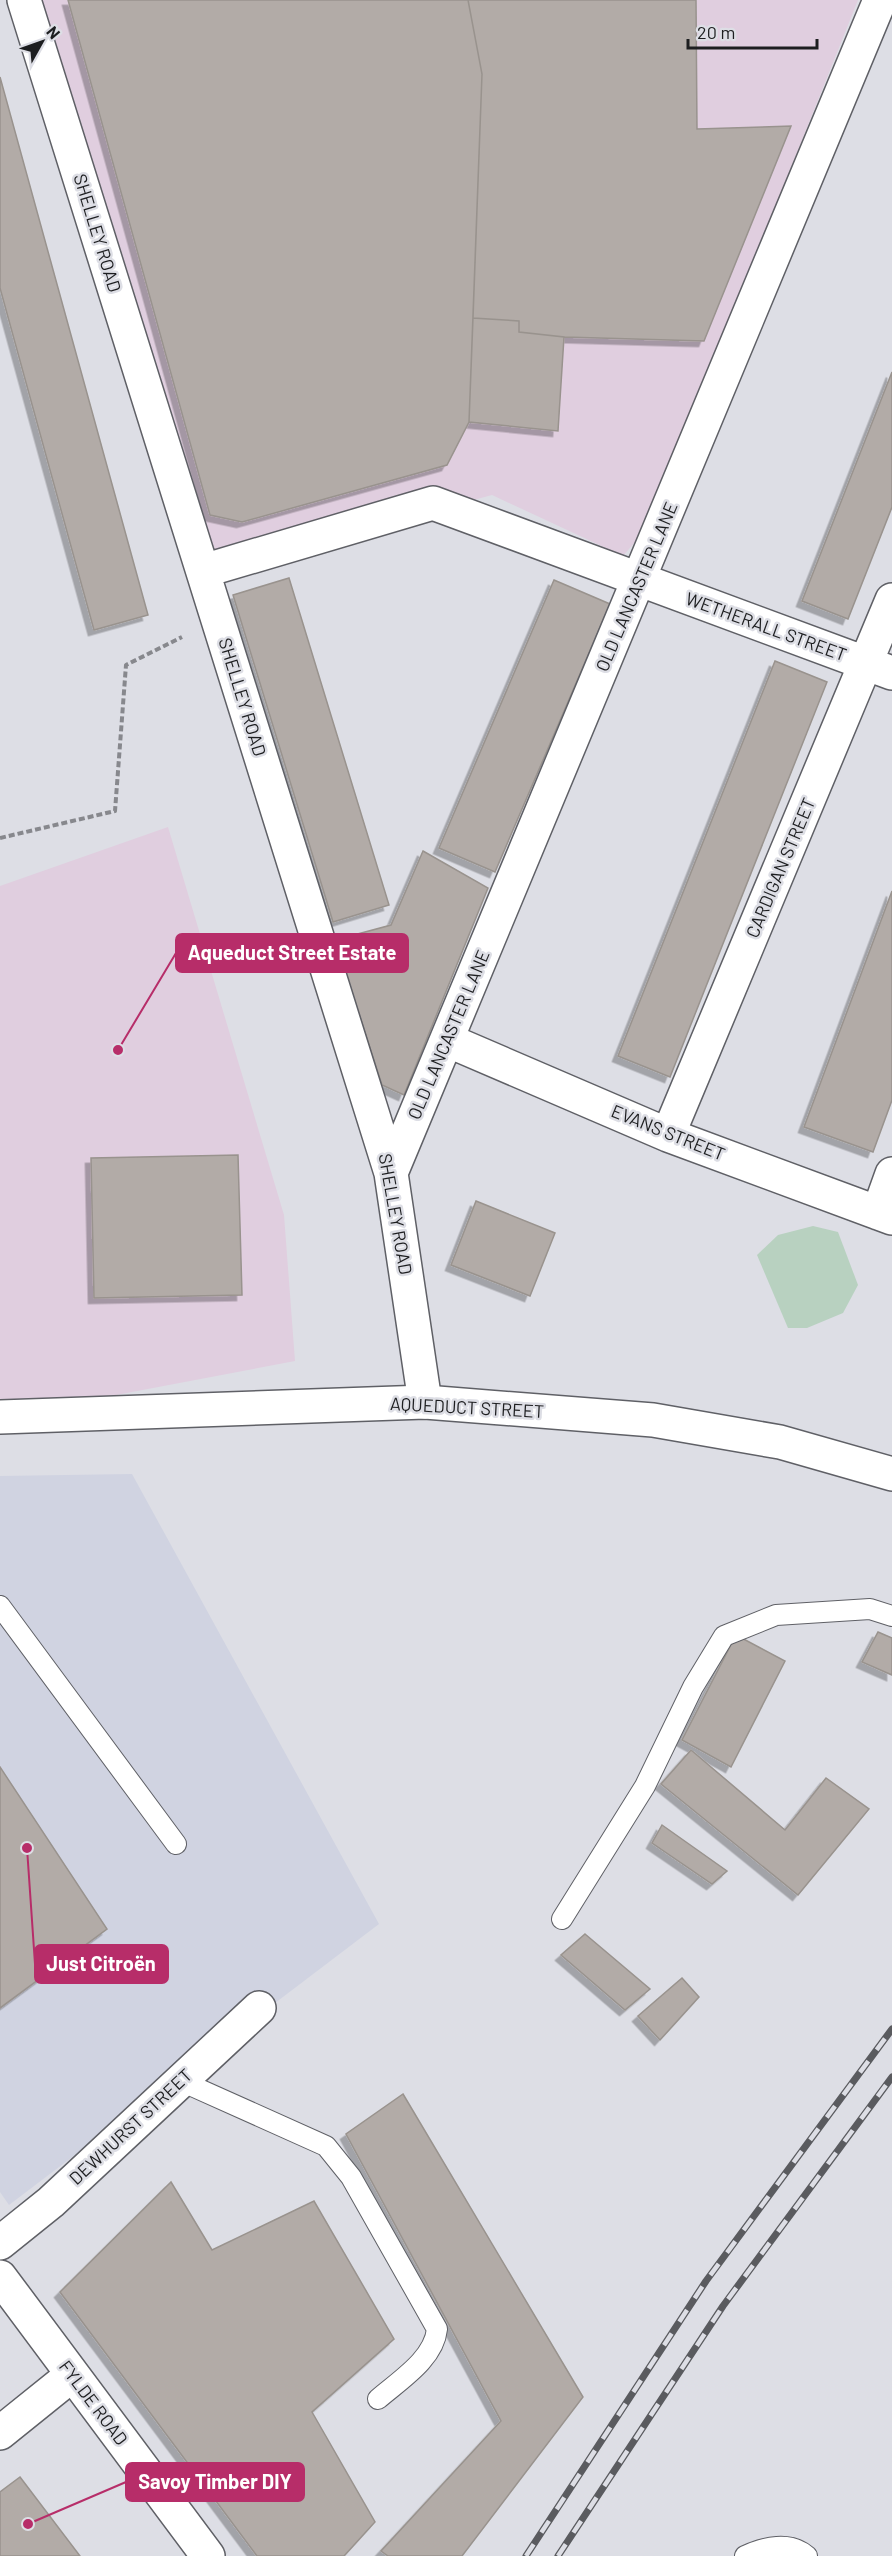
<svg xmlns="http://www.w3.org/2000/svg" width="892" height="2556" font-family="Barlow,sans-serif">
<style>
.built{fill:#d0d3e1}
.industrial{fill:#e0cedf}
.green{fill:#b8d1c0}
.building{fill:#b2aba7;stroke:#99938e;stroke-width:1.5;filter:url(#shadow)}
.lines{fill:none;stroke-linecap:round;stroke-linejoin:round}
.service-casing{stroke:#5f6066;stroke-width:22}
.minor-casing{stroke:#5f6066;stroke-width:36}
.tertiary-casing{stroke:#5f6066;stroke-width:36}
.primary-casing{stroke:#5f6066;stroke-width:36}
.path{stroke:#87888d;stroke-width:4;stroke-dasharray:6 3;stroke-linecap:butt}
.service{stroke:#fff;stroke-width:20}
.minor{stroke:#fff;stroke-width:33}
.tertiary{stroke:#fff;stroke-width:33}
.primary{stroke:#fff;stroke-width:33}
.rail-casing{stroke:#5a5b5f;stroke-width:7}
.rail{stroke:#dddee5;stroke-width:4.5;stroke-dasharray:14;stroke-linecap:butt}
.labels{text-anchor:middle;stroke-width:5;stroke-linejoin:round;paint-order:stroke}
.street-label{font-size:18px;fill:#1d1e20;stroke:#dddee5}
.leader{fill:none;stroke:#b72d69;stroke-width:2}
.callout-dot{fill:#b72d69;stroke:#dddee5;stroke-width:2}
.callout{fill:#b72d69;stroke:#b72d69;stroke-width:2}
.callout-label{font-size:20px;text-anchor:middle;font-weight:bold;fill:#fff}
</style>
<defs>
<filter id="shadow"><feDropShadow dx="-5.5" dy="5.5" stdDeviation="0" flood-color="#0004"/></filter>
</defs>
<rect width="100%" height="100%" fill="#dddee5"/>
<!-- built -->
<path class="built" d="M 132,1474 L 379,1924 L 9,2205 L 0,2192 L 0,1476 Z"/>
<!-- industrial -->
<path class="industrial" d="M 41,0 L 858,0 L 647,528 L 623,556 L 492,495 L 215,570 Z
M 168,827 L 284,1215 L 295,1361 L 0,1417 L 0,886 Z"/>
<!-- green -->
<path class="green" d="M 813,1226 L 838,1232 L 858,1285 L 843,1313 L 807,1328 L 788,1328 L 757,1255 L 778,1235 Z"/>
<!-- building -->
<path class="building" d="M 68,0 L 468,0 L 482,74 L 469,422 L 447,465 L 242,522 L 210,515 Z
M 468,0 L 696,0 L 697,129 L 791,126 L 704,341 L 564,337 L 519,332 L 519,321 L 473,318 L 482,74 Z
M 0,77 L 148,615 L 94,630 L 0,288 Z
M 473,318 L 519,321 L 519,332 L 564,337 L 558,431 L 469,422 Z
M 892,372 L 892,507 L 848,619 L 802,601 Z
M 289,578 L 389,905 L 333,922 L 233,595 Z
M 554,580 L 610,604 L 495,872 L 439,848 Z
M 775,661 L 827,682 L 670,1077 L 618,1056 Z
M 423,851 L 488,888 L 404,1095 L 382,1085 L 335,940 L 391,925 Z
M 892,891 L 892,1100 L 873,1152 L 804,1127 Z
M 238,1155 L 242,1295 L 94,1298 L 91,1158 Z
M 476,1201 L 555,1233 L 530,1296 L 451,1265 Z
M 878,1632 L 892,1638 L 892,1675 L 862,1662 Z
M 736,1635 L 785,1661 L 731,1767 L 682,1740 Z
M 691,1750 L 785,1830 L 826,1778 L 869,1809 L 798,1895 L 661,1784 Z
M 0,1767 L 107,1929 L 0,2008 Z
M 662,1825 L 727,1871 L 712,1884 L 652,1843 Z
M 585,1934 L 650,1989 L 625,2010 L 561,1955 Z
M 682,1978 L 699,1997 L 660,2040 L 638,2016 Z
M 403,2094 L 583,2397 L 462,2556 L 388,2556 L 381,2551 L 501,2421 L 346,2134 Z
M 171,2182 L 212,2250 L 314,2201 L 394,2339 L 312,2412 L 375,2522 L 344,2556 L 257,2556 L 60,2292 Z
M 20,2477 L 80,2556 L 0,2556 L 0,2492 Z"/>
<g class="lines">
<!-- service casing -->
<g class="service-casing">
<path id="service" d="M 0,1606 L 176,1844
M 562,1919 L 645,1786 L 693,1687 L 724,1636 L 776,1615 L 870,1609 L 892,1616
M 181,2081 L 326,2146 L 351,2177 L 437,2329 C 434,2359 400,2380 378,2399
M 745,2556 C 764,2547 790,2541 807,2556"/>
</g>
<!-- minor casing -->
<g class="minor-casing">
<path id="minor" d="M 24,0 L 391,1173 L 425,1402
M 203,571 L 433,503 L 892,673
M 447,1040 L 668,1135 L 892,1218
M 668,1135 L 892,600
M 391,1173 L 880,0
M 878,1213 L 892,1174
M 0,2243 L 51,2202 L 259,2008
M 0,2433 L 72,2375"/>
</g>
<!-- tertiary casing -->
<g class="tertiary-casing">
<path id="tertiary" d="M 0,1417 L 425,1402 L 653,1420 L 780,1442 L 892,1474"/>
</g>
<!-- primary casing -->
<g class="primary-casing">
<path id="primary" d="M 0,2277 L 208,2556"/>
</g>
<!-- path -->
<path class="path" d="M 0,838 L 115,811 L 126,665 L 182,637"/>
<!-- service -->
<use href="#service" class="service"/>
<!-- minor -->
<use href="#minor" class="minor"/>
<!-- tertiary -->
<use href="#tertiary" class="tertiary"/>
<!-- primary -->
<use href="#primary" class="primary"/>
<!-- rail casing -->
<g class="rail-casing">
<path id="rail" d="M 526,2556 L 706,2281 L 892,2029
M 558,2556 L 723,2306 L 892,2077"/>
</g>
<!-- rail -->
<use href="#rail" class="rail"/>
</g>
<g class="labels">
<!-- street labels -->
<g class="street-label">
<text transform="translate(97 233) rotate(73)" y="6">SHELLEY ROAD</text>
<text transform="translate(637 587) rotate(-67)" y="6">OLD LANCASTER LANE</text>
<text transform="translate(766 627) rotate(20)" y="6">WETHERALL STREET</text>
<text transform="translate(242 697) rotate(73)" y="6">SHELLEY ROAD</text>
<text transform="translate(781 868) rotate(-67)" y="6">CARDIGAN STREET</text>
<text transform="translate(449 1035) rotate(-67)" y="6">OLD LANCASTER LANE</text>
<text transform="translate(668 1133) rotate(22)" y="6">EVANS STREET</text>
<text transform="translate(395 1214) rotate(80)" y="6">SHELLEY ROAD</text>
<text transform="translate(467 1408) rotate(3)" y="6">AQUEDUCT STREET</text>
<text transform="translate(131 2127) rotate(-43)" y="6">DEWHURST STREET</text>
<text transform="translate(93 2403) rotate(53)" y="6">FYLDE ROAD</text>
</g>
</g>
<!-- callouts -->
<path class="leader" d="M118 1050L176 953M27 1848L35 1964M28 2524L126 2482"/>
<g class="callout-dot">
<circle cx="118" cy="1050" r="6"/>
<circle cx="27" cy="1848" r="6"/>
<circle cx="28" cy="2524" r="6"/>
</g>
<g class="callout">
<rect x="176" y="934" width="232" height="38" rx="6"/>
<rect x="35" y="1945" width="133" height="38" rx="6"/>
<rect x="126" y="2463" width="178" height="38" rx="6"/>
</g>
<g class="callout-label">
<text x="292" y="960">Aqueduct Street Estate</text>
<text x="101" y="1971">Just Citroën</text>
<text x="215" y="2489">Savoy Timber DIY</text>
</g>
<!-- north arrow -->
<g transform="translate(42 42) rotate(50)" stroke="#dddee5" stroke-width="4.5" paint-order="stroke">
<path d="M0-4.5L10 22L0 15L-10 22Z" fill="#1d1e20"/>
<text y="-9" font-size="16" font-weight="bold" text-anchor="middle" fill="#1d1e20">N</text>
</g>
<!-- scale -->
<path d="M688 39v9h129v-9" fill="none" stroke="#1d1e20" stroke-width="3"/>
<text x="697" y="39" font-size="18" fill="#1d1e20" stroke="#dddee5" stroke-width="4.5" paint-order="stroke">20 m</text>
</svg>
